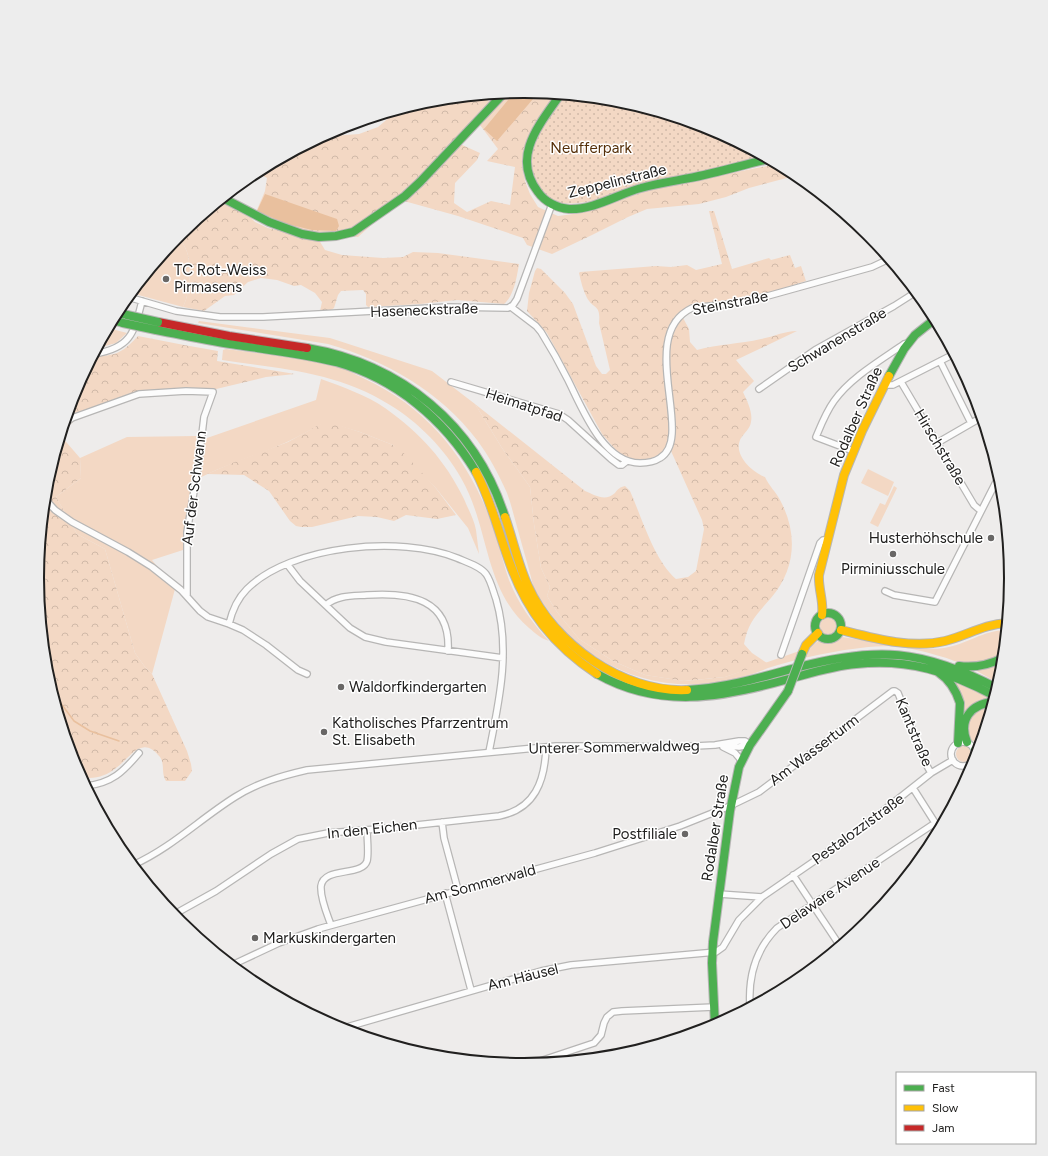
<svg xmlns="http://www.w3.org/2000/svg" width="1048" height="1156" font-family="Figtree,sans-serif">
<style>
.grass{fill:#f3d8c4}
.forest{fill:url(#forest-crowns)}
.park{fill:url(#park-dots)}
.water{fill:#e9c09e}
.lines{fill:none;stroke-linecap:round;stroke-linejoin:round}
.stream{stroke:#e9c09e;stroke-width:1.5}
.street-casing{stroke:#b7b6b5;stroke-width:8}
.fast-casing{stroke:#b7b6b5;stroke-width:10}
.slow-casing{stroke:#b7b6b5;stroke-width:10}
.jam-casing{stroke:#b7b6b5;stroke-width:10}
.street{stroke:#fcfcfc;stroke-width:5.5}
.fast{stroke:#4caf50;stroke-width:8}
.slow{stroke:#ffc107;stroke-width:8}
.jam{stroke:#c62828;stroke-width:8}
.fast-bridge-casing{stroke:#b7b6b5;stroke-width:10;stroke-linecap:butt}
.fast-bridge{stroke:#4caf50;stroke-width:8}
.poi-dot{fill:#696766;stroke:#fff;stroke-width:1.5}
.labels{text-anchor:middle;stroke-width:3;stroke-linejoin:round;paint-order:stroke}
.park-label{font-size:15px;fill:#552f09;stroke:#fff}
.street-label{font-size:15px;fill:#21201f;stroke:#fff}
.poi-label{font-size:15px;fill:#21201f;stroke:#fff;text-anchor:start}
.rim{fill:none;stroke:#21201f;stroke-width:2}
</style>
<defs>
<pattern id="forest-crowns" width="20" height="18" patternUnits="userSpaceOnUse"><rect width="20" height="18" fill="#f3d8c4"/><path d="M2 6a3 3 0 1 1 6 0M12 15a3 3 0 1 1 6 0" fill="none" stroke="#d0b9a8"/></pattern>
<pattern id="park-dots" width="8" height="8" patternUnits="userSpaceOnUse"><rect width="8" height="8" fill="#f3d8c4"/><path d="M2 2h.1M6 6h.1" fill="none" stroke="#d0b9a8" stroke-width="1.8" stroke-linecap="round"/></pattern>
</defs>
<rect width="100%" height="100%" fill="#eeeceb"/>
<!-- grass -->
<path class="grass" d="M 179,235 C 181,241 185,246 187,252 C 192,267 190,293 183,307 L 131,293 Z
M 199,321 L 330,338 L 432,371 L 475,404 L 502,448 L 530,487 L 534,524 L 541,568 L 550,587 L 547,596 L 557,612 L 579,639 L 613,661 L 645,675 L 685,681 L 725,677 L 808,648 L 820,640 L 833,642 L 839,640 L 842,637 C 872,641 914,652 944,648 C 965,645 984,630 1006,630 L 1003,655 C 997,659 974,665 966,664 C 958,663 950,659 943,657 C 926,652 907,647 890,646 C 854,646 802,657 768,668 C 761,671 753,674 745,676 C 695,691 642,686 598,658 C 588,652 579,646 571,638 C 557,623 545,607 534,590 C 530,571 524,553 519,534 C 515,520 512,507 507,493 C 499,475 489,456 477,440 C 441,392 385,360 328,344 L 198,323 Z
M 108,328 L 127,333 L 116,343 L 98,348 Z
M 226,349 C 262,354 299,357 334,366 C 344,368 355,374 365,379 C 426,407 467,457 490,519 C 498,539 502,560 509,580 C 518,603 532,623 549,641 C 540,638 535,633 529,628 C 483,588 490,528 461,478 C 445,449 418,422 390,405 C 338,372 281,369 222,360 L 223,350 Z
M 321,379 C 343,387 366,395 385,408 C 420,433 445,460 464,499 C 468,509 474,519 476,530 C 477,538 478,546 479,554 L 468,528 L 435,487 L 393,445 L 360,432 L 326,422 C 313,428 300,436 287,442 C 256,456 223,465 192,482 L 183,550 L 152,560 L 175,589 L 152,674 L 145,667 L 135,653 L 105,549 L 77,534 L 56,497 L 81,478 L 80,458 L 127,437 L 196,436 L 207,438 L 316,400 Z
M 868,469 L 894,482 L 888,496 L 861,483 Z
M 894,486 L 897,488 L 878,527 L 870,523 L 880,503 L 885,505 Z
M820 626a9 9 0 1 1 18 0a9 9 0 1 1-18 0Z
M 1003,663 L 1002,673 L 998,683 L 975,670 Z
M 955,681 L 989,698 L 962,723 Z
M 992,705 L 980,743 C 962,742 965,718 977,710 C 981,708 987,707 992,705 Z
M956 754a8 8 0 1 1 16 0a8 8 0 1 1-16 0Z"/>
<!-- forest -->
<path class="forest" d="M 524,91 L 556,94 L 529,135 L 523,152 L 522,166 L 525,181 L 530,194 L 538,207 L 558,216 L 581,213 L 653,189 L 777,164 L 798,175 L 749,188 L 726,197 L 699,204 L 647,209 L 628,217 L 592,235 L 552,254 L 527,245 L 523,238 L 458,216 L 404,201 L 386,212 L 358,237 L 312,232 L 287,226 L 256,212 L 265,191 L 267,178 L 256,172 L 320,137 L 359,134 L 378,127 L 398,110 L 429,100 L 481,95 L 491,103 L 460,144 L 480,153 L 477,160 L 455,183 L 454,203 L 467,212 L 491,201 L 510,205 L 515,167 L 487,161 L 498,149 L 480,125 L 508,93 Z
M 219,201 L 251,218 L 255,222 L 268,228 L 319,240 L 325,250 L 342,255 L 383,258 L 403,257 L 413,252 L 438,253 L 519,264 C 517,276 514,296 504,304 L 457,300 L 420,304 L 368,307 L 366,305 L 366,294 L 363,290 L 341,291 L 338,295 L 334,308 L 331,310 L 320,311 L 322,302 L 315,293 L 301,285 L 294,286 L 277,280 L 261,278 L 248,282 L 234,295 L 225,296 L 204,311 L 183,307 C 190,293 192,267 187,252 C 185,246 181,241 179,235 Z
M 709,211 L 714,211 L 732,269 L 769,258 L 771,260 L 790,255 L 795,268 L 801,266 L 806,281 C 785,288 764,295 742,299 C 723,302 703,302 684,309 L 682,316 L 689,329 L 690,342 L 697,350 C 718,344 740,344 761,339 C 773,337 784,331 797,331 L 736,360 L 754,381 L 743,392 C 747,401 753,412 751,422 C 750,429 744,433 741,438 C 732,454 752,472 765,477 C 769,486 776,492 780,500 C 798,533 796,569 771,598 C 757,614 748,622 744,644 L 752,653 L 767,663 L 725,677 L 684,681 L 645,675 L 613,661 L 579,639 L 557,612 L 547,596 L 550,587 L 541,568 L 534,524 L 530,487 L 502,448 L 475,404 L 585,491 C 595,495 605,502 615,493 C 618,489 620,487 625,486 L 630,491 C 642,518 654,560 676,579 L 688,577 L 696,571 L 704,529 L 702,520 L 671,451 L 646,460 L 635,461 L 624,458 L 615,449 L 602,434 L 547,333 L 527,311 L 529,293 L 535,271 L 537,268 L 541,269 L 565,293 L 573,304 L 596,366 L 602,374 L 606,374 L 610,370 L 599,323 C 601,304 594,310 587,298 C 583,290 581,282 579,273 L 580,272 L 656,266 L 671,267 L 687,265 L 696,270 L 722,264 Z
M 138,336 L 184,345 L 218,351 L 217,361 L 295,374 L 266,377 L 212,390 L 160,391 L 82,414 L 62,432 L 74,391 L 92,357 C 117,355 121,354 138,336 Z
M 326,421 L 360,432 L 393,445 L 406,455 L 435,487 L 456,515 L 437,519 L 406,515 L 394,521 L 377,517 L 358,516 L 312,527 L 301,527 L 296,526 L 290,521 L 269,491 L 244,475 L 207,474 L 237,461 L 288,442 Z
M 61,436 L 80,458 L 81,478 L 56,497 L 77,534 L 105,549 L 135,653 L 145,667 L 152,674 L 187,751 L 191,764 L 192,771 L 185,781 L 166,781 C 161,774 165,764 160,757 C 142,734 131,757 116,768 C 106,776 94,780 81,777 L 74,764 L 46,673 L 37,578 L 46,483 Z"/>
<!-- park -->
<path class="park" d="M 566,95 L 619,100 L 711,128 L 761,155 L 761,157 L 586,202 C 577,203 567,205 558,202 C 534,194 525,166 534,144 C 539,131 557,107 566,95 Z"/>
<!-- water -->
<path class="water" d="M 524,91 L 539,92 L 497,141 L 484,129 L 508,100 L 518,92 Z
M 265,194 L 337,219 L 339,226 L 336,231 L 312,230 L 287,224 L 257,211 Z"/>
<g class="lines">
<!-- stream -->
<path class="stream" d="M 51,690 L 74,721 L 90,731 L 119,741"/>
<!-- street casing -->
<g class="street-casing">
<path id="street" d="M 128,297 L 176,311 L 220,317 L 263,317 L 448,307 L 508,308 L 513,305 L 517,299 L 552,204
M 511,307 L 536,326 L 541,332 C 551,348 560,364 568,380 C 582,408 603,463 640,463 C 647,463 654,462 660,458 C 696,437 635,335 692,308 L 729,304 L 764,297 L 872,267 L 889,259
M 94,354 C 131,348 134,333 142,301
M 940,361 L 971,423
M 451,382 L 559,414 L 568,420 L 611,459 L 619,465 L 622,465 L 627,461
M 901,382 L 974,505 L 981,511
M 885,385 L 893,385 L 954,354
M 759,389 L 815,350 L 894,306 L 916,292
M 64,424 L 72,418 L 139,394 L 186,391 L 213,392 L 204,417 L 198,468 L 187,532 L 187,595
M 937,443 L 982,417
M 853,451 L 816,437 C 821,425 826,412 834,401 C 850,378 881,360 904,344 L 908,343
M 45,499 L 55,510 L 72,522 L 128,552 L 152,567 L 181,590 L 200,611 L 208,617 L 229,624 L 243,630 L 266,645 L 298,670 L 307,674
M 287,564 L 300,581 L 335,614 L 350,628 L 365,637 L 386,642 L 503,658
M 885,591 L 894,595 L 935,602 L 999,476
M 326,605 C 337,595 353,596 367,595 C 410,592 451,599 448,651
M 229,624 C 232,611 237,599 247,589 C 291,545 401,535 457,558 C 466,562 480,566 486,574 C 491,581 493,591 496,599 C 511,650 499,702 489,752
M 781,655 L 820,543 L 823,540 L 827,540
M951 754a12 12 0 1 1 24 0a12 12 0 1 1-24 0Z
M 723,745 L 739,747 L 750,745
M 723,747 L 735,753 L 741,760
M 86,786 C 112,783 123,772 139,753
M 913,788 L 939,829
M 442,822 L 444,838 L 458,890
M 133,865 C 171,848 200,819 235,797 C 257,783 281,776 307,770 L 556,746 L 603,746 L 676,747 L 715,745 L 739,741 L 745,741 L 750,745
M 793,875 L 840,946
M 445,893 L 471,990
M 719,894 L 762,897
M 173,915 L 216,891 L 271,854 L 298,839 L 328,833 L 389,828 L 499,816 C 535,809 545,781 546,747
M 331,925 C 327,914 320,898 321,886 C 324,866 362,877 367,861 C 369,853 367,838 367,830
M 232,965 L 279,943 L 318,929 L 595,853 L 680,826 L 730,806 L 759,792 L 893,691 L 895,691 L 898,693 L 927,766 L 931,773
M 750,1007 C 748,977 755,950 777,928 L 935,823
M 340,1029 L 541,971 L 571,965 L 716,952 L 723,947 L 739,920 L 762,897 L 855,833 L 931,773 L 953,760
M 528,1065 L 594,1043 L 601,1035 L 604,1023 L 607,1017 L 613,1012 L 622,1011 L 714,1007"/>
</g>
<!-- fast casing -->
<g class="fast-casing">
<path id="fast" d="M 560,95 C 539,125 511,157 538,192 C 545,202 557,208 569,209 C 594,210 618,194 641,188 C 662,182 683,180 704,175 C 726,170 747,164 769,159
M 223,198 L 269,222 L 302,234 L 319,237 L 336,236 L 353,232 L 405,196 L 420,182 L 504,93
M 116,313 L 127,315
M 112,320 L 123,323
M 156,330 C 183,335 210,341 237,345 C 270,350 303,354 336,362 C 396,379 444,419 476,472
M 307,348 C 401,364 476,425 505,517
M 889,376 L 904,349 L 915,335 L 935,319
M815 626a13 13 0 1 1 26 0a13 13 0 1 1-26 0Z
M 959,666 C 975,668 989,665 1003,658
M 938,672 C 950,680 956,690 960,703 L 958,743
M 597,674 C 659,709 720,698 785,680 C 808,674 832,666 856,664 C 908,658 950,672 995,696
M 687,690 C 725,688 759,678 795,668 C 876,646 922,649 997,688
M 967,742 C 958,720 971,704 993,702
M 975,750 L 978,749
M 715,1026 L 712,963 L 713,942 L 730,811 L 739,767 L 750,745 L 788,691"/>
</g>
<!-- slow casing -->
<g class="slow-casing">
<path id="slow" d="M 476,472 C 491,500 498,531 509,561 C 526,610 553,645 597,674
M 505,517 C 513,540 518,564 528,586 C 554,644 623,693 687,690
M 822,615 C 824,601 818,589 819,575 L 844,475 L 862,431 L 889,376
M 841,630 C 873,638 911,649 945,641 C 966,636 984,624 1007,623
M 802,654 L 806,645 L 818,633"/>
</g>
<!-- jam casing -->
<g class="jam-casing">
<path id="jam" d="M 158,322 L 229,336 L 307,348"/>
</g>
<!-- street -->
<use href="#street" class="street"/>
<!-- fast -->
<use href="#fast" class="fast"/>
<!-- slow -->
<use href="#slow" class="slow"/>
<!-- jam -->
<use href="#jam" class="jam"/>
<!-- fast-bridge casing -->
<g class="fast-bridge-casing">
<path id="fast-bridge" d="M 127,315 L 158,322
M 123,323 L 156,330
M 788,691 L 802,654"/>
</g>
<!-- fast-bridge -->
<use href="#fast-bridge" class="fast-bridge"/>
</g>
<!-- markers -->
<g class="poi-dot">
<circle cx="166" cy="279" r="4"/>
<circle cx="991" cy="538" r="4"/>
<circle cx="893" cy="554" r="4"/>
<circle cx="341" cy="687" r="4"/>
<circle cx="324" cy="732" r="4"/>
<circle cx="685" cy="834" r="4"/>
<circle cx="255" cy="938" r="4"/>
</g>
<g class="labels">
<!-- park labels -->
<g class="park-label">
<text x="591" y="153">Neufferpark</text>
</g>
<!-- street labels -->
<g class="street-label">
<text transform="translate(617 181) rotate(-14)" y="5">Zeppelinstraße</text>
<text transform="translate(730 303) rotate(-11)" y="5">Steinstraße</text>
<text transform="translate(424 310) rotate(-2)" y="5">Haseneckstraße</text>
<text transform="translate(837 340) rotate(-31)" y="5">Schwanenstraße</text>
<text transform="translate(524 405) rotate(18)" y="5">Heimatpfad</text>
<text transform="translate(856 417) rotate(-66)" y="5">Rodalber Straße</text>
<text transform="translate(940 447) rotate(59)" y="5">Hirschstraße</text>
<text transform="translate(194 488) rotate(-83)" y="5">Auf der Schwann</text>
<text transform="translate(914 732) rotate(67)" y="5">Kantstraße</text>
<text transform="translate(614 747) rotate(-1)" y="5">Unterer Sommerwaldweg</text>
<text transform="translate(814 750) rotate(-37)" y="5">Am Wasserturm</text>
<text transform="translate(715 828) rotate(-81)" y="5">Rodalber Straße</text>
<text transform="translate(372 829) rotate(-6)" y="5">In den Eichen</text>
<text transform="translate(858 829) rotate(-36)" y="5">Pestalozzistraße</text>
<text transform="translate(480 884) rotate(-15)" y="5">Am Sommerwald</text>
<text transform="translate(830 893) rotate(-34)" y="5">Delaware Avenue</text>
<text transform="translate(523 977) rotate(-14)" y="5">Am Häusel</text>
</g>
<!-- poi labels -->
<g class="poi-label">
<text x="174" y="275">TC Rot-Weiss<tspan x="174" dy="17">Pirmasens</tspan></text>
<text x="983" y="543" text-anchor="end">Husterhöhschule</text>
<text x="893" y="574" text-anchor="middle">Pirminiusschule</text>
<text x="349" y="692">Waldorfkindergarten</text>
<text x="332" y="728">Katholisches Pfarrzentrum<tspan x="332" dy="17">St. Elisabeth</tspan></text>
<text x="677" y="839" text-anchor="end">Postfiliale</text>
<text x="263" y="943">Markuskindergarten</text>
</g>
</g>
<!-- crop -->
<path d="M0 0H1048V1156H0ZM44 578a480 480 0 1 1 960 0a480 480 0 1 1-960 0Z" fill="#ededed" fill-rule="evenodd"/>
<path class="rim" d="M44 578a480 480 0 1 1 960 0a480 480 0 1 1-960 0Z"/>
<!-- legend -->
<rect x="896" y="1072" width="140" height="72" fill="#ffffff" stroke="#a6a6a5"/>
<rect x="904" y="1085" width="20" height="6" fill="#4caf50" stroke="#a6a6a5"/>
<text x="932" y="1092" font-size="12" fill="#21201f">Fast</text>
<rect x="904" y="1105" width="20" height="6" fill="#ffc107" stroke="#a6a6a5"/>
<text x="932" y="1112" font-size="12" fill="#21201f">Slow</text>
<rect x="904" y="1125" width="20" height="6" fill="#c62828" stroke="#a6a6a5"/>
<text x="932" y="1132" font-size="12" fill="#21201f">Jam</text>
</svg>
